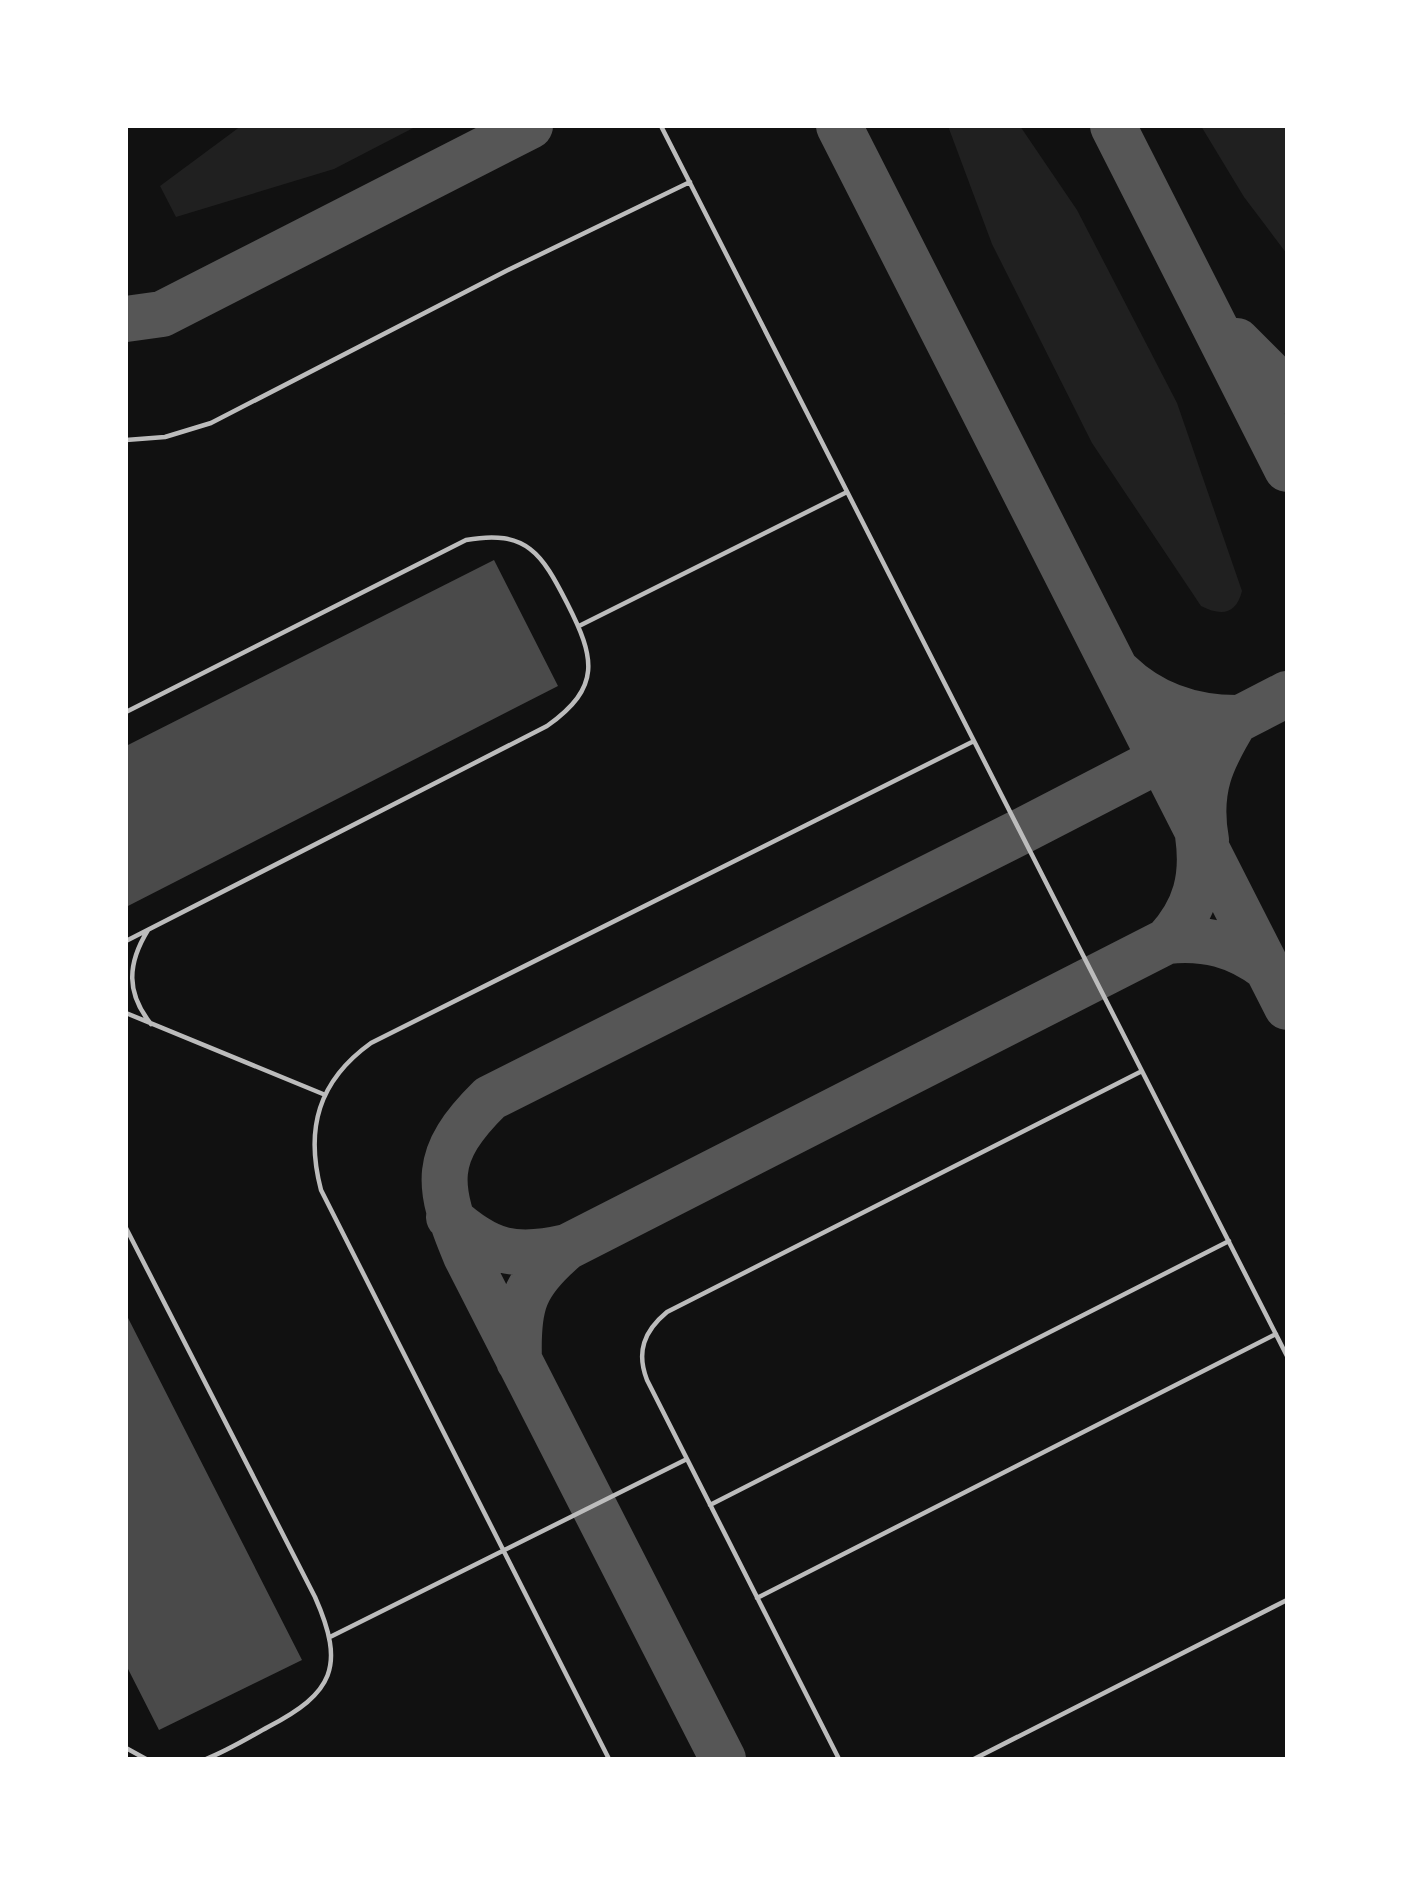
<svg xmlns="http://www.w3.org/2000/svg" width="1413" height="1885" font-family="Literata,serif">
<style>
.green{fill:#202020}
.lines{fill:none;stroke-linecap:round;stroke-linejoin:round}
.taxiway{stroke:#565656;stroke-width:46}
.building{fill:#4a4a4a}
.service{stroke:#bcbcbc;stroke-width:4.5}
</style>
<rect width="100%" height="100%" fill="#111"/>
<!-- green -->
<path class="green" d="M 241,126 L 417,126 L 334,169 L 176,217 L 160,186 Z
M 948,126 L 1020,126 L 1077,210 L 1177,403 L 1242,591 C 1236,615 1221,616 1201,606 L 1092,443 L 992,244 Z
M 1201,126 L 1287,126 L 1287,254 L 1244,197 Z"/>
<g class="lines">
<!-- taxiway -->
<path class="taxiway" d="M 839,126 L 1287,1007
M 1113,126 L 1287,469
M 126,319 L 162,314 L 530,126
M 1237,341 L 1287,391
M 1119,673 C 1151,704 1193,718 1237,718
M 1206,840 C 1197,789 1211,760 1237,718
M 1167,941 C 1206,937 1236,945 1267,968
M 449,1217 C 489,1253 515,1259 567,1247
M 519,1361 C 517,1305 523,1284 567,1247 L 1167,941 C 1196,909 1204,877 1198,835
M 723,1759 L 466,1256 C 436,1185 432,1155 490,1098 L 1020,832 L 1287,694"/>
</g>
<!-- building -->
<path class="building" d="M 494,560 L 558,686 L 126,907 L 126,746 Z
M 126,1314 L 302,1660 L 159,1730 L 126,1665 Z"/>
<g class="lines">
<!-- service -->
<path class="service" d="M 661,126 L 1287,1356
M 126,440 L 165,437 L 211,423 L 506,271 L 690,182
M 579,626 L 847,492
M 126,712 L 466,540 C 527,529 542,554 567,603 C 595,658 602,687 547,726 L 126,941
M 148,930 C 127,964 126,993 151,1024
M 126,1013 L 323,1094
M 126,1228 L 315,1597 C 346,1667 333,1693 268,1727 C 248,1738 227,1751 206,1759
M 710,1505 L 1229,1241
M 757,1598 L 1276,1334
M 330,1637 L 687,1459
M 126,1748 L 146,1759
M 609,1759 L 321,1190 C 305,1129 318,1081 371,1043 L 974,741
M 839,1759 L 647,1380 C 636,1352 644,1331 667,1312 L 1142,1071
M 974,1759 L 1287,1600"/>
</g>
<!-- border -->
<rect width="1413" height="1885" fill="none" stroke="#ffffff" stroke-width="256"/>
</svg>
